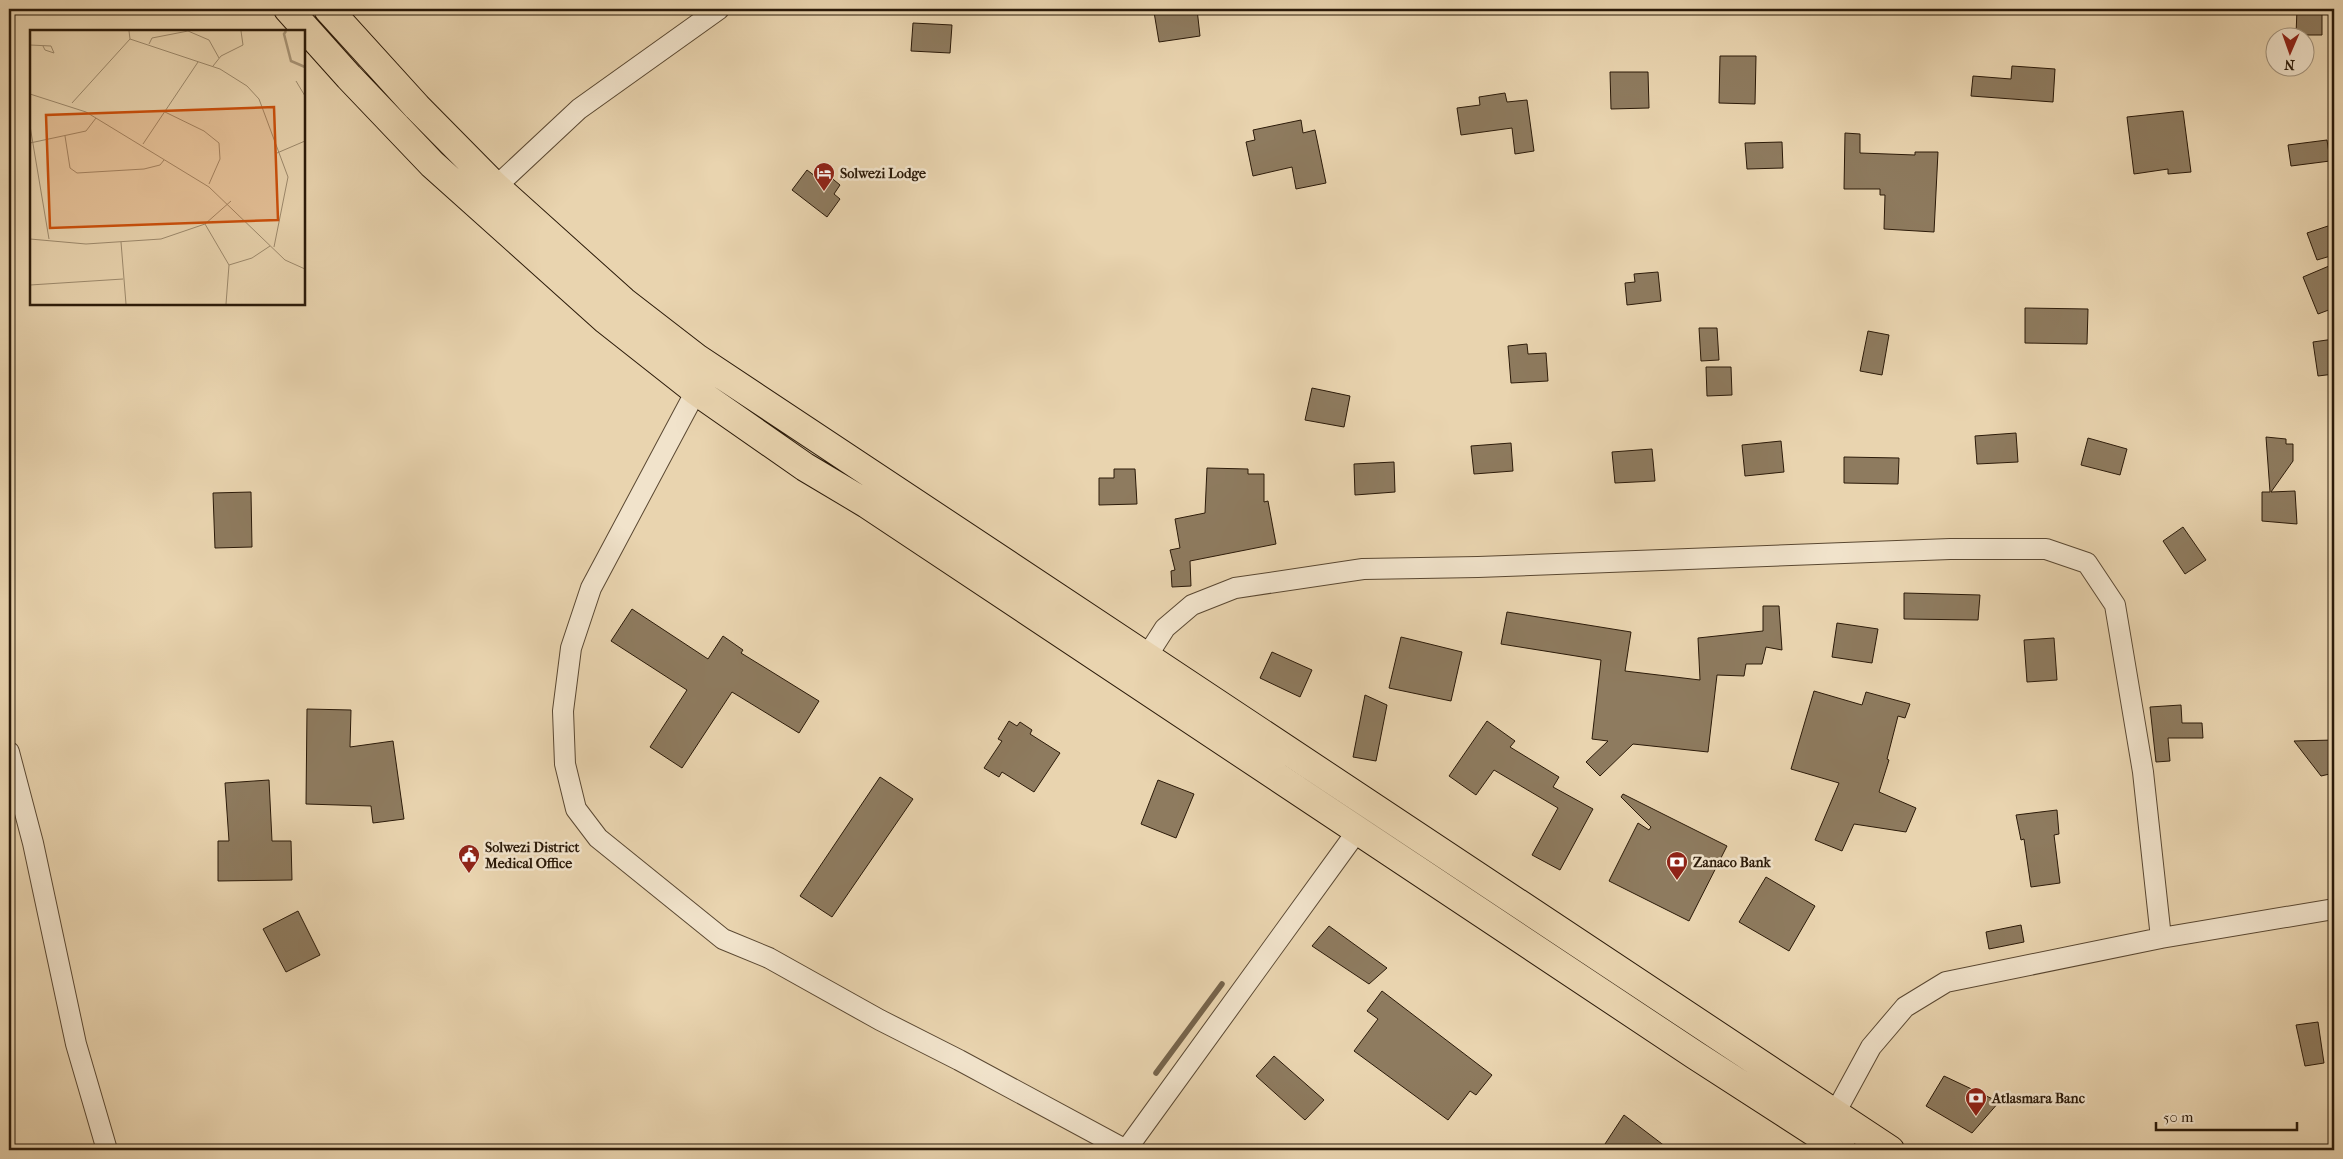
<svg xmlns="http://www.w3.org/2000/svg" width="2343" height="1159" font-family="'IM FELL French Canon',serif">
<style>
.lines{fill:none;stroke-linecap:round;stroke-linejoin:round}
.stream{stroke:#76644b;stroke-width:5.5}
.building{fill:#8e7b5f;stroke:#2b1a09}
.minor-casing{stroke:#5a4832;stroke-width:22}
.trunk-casing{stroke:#2b1a09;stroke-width:30}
.minor{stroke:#f1e3cb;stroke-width:20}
.trunk{stroke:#e9d4af;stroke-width:28}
.labels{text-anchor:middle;stroke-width:5;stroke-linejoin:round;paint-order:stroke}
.poi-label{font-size:14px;font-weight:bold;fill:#2b1a09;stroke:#f1e3cb;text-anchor:start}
.inset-river{fill:none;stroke:#a89577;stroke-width:2.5}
.inset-road{fill:none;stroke:#9d8a6d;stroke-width:1}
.view{fill:#cc500c;fill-opacity:0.15;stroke:#cc500c;stroke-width:2.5}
.inset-edge{fill:none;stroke:#2b1a09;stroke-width:2.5}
</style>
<rect width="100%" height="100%" fill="#e9d4af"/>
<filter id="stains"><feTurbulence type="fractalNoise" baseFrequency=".004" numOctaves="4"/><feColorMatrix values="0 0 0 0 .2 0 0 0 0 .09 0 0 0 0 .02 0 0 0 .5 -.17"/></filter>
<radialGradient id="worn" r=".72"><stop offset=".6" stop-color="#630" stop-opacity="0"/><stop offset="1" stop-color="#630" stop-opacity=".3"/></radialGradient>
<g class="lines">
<!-- stream -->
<path class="stream" d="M 1156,1073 L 1222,984"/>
</g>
<!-- building -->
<path class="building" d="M 1178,9 L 1197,9 L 1200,36 L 1159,42 L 1154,12 Z
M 2297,9 L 2322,9 L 2322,35 L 2296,35 Z
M 913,23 L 952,25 L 950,53 L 911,51 Z
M 1720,56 L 1756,56 L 1755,104 L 1719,103 Z
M 2012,66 L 2055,69 L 2053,102 L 1971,96 L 1973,76 L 2011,79 Z
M 1610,72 L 1648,72 L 1649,108 L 1611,109 Z
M 1505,93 L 1507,102 L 1527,100 L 1534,151 L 1515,154 L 1512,128 L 1461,135 L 1457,108 L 1480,105 L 1479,97 Z
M 2183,111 L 2191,172 L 2168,174 L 2168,169 L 2134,174 L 2127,117 Z
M 1301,120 L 1303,133 L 1315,130 L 1326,183 L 1296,189 L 1292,167 L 1253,176 L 1246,142 L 1255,140 L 1253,130 Z
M 1845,133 L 1860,134 L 1860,153 L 1915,155 L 1915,152 L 1938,152 L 1934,232 L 1884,229 L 1885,195 L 1880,195 L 1880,189 L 1844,189 Z
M 2327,140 L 2330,161 L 2291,166 L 2288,145 Z
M 1782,142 L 1783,168 L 1747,169 L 1745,143 Z
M 807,170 L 823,182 L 828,175 L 840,185 L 834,194 L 840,199 L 827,217 L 792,190 Z
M 2334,224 L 2334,255 L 2317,260 L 2307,233 Z
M 2329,266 L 2334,280 L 2334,308 L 2318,314 L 2303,277 Z
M 1658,272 L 1661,301 L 1627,305 L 1625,283 L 1635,282 L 1634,274 Z
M 2025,308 L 2088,309 L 2087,344 L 2025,343 Z
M 1699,328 L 1717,328 L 1719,360 L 1701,361 Z
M 1868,331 L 1889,335 L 1882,375 L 1860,371 Z
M 2334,339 L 2334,374 L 2318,376 L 2313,342 Z
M 1527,344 L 1528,354 L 1546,353 L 1548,381 L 1511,383 L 1508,346 Z
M 1706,367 L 1731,367 L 1732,395 L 1707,396 Z
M 1312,388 L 1350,396 L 1344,427 L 1305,420 Z
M 2016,433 L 2018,462 L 1977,464 L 1975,436 Z
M 2266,437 L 2286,439 L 2286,444 L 2293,444 L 2293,461 L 2271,492 L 2295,491 L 2297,524 L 2262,521 L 2262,492 L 2270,492 Z
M 2088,438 L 2127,449 L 2120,475 L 2081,465 Z
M 1781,441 L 1784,472 L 1745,476 L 1742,445 Z
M 1511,443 L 1513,471 L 1474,474 L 1471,446 Z
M 1652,449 L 1655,481 L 1615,483 L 1612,452 Z
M 1844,457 L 1899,458 L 1898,484 L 1844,483 Z
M 1394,462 L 1395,492 L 1355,495 L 1354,464 Z
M 1207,468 L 1248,469 L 1248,474 L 1264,474 L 1264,502 L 1268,501 L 1276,544 L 1190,561 L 1191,586 L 1172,587 L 1171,571 L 1175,570 L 1170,550 L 1180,548 L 1175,519 L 1205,513 Z
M 1114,469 L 1135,469 L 1137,504 L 1099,505 L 1099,478 L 1114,478 Z
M 251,492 L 252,547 L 215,548 L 213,493 Z
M 2183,527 L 2206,560 L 2185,574 L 2163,541 Z
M 1904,593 L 1980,595 L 1978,620 L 1904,619 Z
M 1763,606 L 1779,606 L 1782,650 L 1766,647 L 1762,664 L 1746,664 L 1744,676 L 1717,675 L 1708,752 L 1633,744 L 1600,776 L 1586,762 L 1608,741 L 1592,739 L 1601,660 L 1501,644 L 1507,612 L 1631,632 L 1625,671 L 1700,680 L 1698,638 L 1763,631 Z
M 632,609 L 708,659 L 723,636 L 743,650 L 741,653 L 819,701 L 799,733 L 732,692 L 682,768 L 650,747 L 687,690 L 611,641 Z
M 1837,623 L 1878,629 L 1872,663 L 1832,657 Z
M 1401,637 L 1462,652 L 1451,701 L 1389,688 Z
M 2054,638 L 2057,680 L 2027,682 L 2024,640 Z
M 1272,652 L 1312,670 L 1300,697 L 1260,678 Z
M 1814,691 L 1862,705 L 1866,692 L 1910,704 L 1905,718 L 1898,716 L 1887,759 L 1889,760 L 1879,792 L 1916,808 L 1906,832 L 1854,824 L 1842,851 L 1815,840 L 1839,783 L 1791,769 Z
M 1365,695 L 1387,705 L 1376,761 L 1353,757 Z
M 2181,705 L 2182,723 L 2202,723 L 2203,738 L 2168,738 L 2170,761 L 2156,762 L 2150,707 Z
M 307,709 L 351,710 L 350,747 L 393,741 L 404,819 L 373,823 L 371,806 L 306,804 Z
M 1009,721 L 1017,726 L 1020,722 L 1032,730 L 1030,734 L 1060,753 L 1034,792 L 1002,772 L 999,777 L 984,768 L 1002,741 L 998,739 Z
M 1487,721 L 1515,741 L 1510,747 L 1559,777 L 1553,787 L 1593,809 L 1560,870 L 1532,855 L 1558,808 L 1494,770 L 1476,795 L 1449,776 Z
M 2334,740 L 2334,773 L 2321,776 L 2294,741 Z
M 880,777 L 913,799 L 832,917 L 800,896 Z
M 269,780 L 272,841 L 291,841 L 292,880 L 218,881 L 218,841 L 229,841 L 225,783 Z
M 1158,780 L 1194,794 L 1176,838 L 1141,824 Z
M 1623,794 L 1727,846 L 1689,921 L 1609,881 L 1638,823 L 1649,830 L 1651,827 L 1621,797 Z
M 2057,810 L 2059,834 L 2054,835 L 2060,883 L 2031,887 L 2024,839 L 2021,840 L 2016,815 Z
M 1766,877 L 1815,906 L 1789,951 L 1739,922 Z
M 298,911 L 320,955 L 286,972 L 263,929 Z
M 2021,925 L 2024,942 L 1989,949 L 1986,932 Z
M 1329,926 L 1387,968 L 1369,984 L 1312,946 Z
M 1382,991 L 1492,1075 L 1476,1095 L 1470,1091 L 1448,1120 L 1354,1051 L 1378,1019 L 1367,1011 Z
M 2318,1022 L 2324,1063 L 2305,1066 L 2296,1025 Z
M 1274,1056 L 1324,1100 L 1305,1120 L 1256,1076 Z
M 1944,1076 L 1999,1102 L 1972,1133 L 1926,1106 Z
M 1624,1115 L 1670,1150 L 1613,1150 L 1605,1144 Z"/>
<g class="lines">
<!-- minor casing -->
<g class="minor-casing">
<path id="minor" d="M 487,195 L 579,109 L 719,9
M 696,391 L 591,588 L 571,648 L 563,711 L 565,764 L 576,809 L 598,838 L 723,939 L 769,958 L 880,1020 L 959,1060 L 1126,1150
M 1147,656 L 1165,628 L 1192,605 L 1235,588 L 1363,569 L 1478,567 L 1950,549 L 2046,549 L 2087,563 L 2115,605 L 2143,772 L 2161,938
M 9,752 L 33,843 L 76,1044 L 107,1150
M 1834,1115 L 1871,1047 L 1905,1007 L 1946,982 L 2161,938 L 2334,909
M 1126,1150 L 1358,830"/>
</g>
<!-- trunk casing -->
<g class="trunk-casing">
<path id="trunk" d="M 288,9 L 349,77 L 432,164 L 606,320 L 696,391 L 805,467 L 867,504 L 1695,1055 L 1842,1150
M 328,9 L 417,107 L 495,186 L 623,301 L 698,359 L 1890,1150"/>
</g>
<!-- minor -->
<use href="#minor" class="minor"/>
<!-- trunk -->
<use href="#trunk" class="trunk"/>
</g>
<!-- icons -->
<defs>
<g id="hotel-pin" transform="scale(1.125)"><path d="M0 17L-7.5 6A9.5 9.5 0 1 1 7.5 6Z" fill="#8f2418" stroke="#f1e3cb"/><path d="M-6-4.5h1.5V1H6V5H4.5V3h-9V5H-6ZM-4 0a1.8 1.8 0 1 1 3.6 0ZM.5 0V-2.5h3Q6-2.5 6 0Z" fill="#fff"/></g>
<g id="civic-pin" transform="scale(1.125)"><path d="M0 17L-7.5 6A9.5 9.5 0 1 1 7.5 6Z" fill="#8f2418" stroke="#f1e3cb"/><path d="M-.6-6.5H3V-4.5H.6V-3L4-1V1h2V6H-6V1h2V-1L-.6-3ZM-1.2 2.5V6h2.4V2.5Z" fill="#fff"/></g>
<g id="bank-pin" transform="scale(1.125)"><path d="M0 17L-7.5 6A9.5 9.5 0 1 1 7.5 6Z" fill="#8f2418" stroke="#f1e3cb"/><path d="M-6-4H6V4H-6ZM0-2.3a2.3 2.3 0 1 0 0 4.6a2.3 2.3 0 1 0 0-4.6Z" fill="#fff"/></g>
</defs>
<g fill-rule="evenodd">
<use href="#hotel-pin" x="824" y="173"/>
<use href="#civic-pin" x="469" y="855"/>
<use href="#bank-pin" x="1677" y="862"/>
<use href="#bank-pin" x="1976" y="1098"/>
</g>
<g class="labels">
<!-- poi labels -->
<g class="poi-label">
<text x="840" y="178">Solwezi Lodge</text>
<text x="485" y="852">Solwezi District<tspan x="485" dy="16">Medical Office</tspan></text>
<text x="1693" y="867">Zanaco Bank</text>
<text x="1992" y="1103">Atlasmara Banc</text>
</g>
</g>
<!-- overview -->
<g transform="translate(30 30)">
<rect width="275" height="275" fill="#e9d4af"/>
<path class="inset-river" d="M 256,1 L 254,4 L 261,31 L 275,37"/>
<path class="inset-road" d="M 99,1 L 100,9 L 190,39 L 217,56 L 229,69 L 258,147 L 244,217M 158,1 L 179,10 L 189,28M 119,14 L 122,8 L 158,1M 0,15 L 21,16 L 24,23 L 15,20 L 13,16M 183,36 L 191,26 L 213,15 L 211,1M 266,51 L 275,66M 0,64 L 56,82 L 179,157 L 255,230 L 275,239M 42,73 L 100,9M 135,82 L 174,101 L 189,113 L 190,129 L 179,154M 0,96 L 19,209M 35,106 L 40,138 L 47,143 L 114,139 L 130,135 L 134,130M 0,113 L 56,101 L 66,88M 113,114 L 168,32M 247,123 L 275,111M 175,194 L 199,235 L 196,274M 0,209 L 56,214 L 131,209 L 175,194 L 201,171M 91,212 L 96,274M 199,235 L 222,228 L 240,216M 0,255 L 93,249"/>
<path class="view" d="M 244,77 L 248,190 L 20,198 L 16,85 Z"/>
<rect width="275" height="275" class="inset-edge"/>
</g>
<!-- margin -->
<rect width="2343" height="1159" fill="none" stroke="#e9d4af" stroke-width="30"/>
<rect x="10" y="10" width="2323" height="1139" fill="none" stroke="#2b1a09" stroke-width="2.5"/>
<rect x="15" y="15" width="2313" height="1129" fill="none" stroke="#2b1a09"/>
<!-- north arrow -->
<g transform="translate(2290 52) rotate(182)"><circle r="24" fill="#f1e3cb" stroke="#a2937d"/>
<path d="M0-4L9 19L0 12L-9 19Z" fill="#8f2418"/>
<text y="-8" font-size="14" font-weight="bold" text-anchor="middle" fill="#2b1a09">N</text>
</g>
<!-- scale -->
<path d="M2156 1122v8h141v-8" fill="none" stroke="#2b1a09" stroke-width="2.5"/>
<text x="2163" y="1122" font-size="15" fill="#2b1a09" stroke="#f1e3cb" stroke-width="4" paint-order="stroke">50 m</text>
<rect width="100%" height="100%" filter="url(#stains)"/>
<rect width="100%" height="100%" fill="url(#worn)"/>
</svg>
